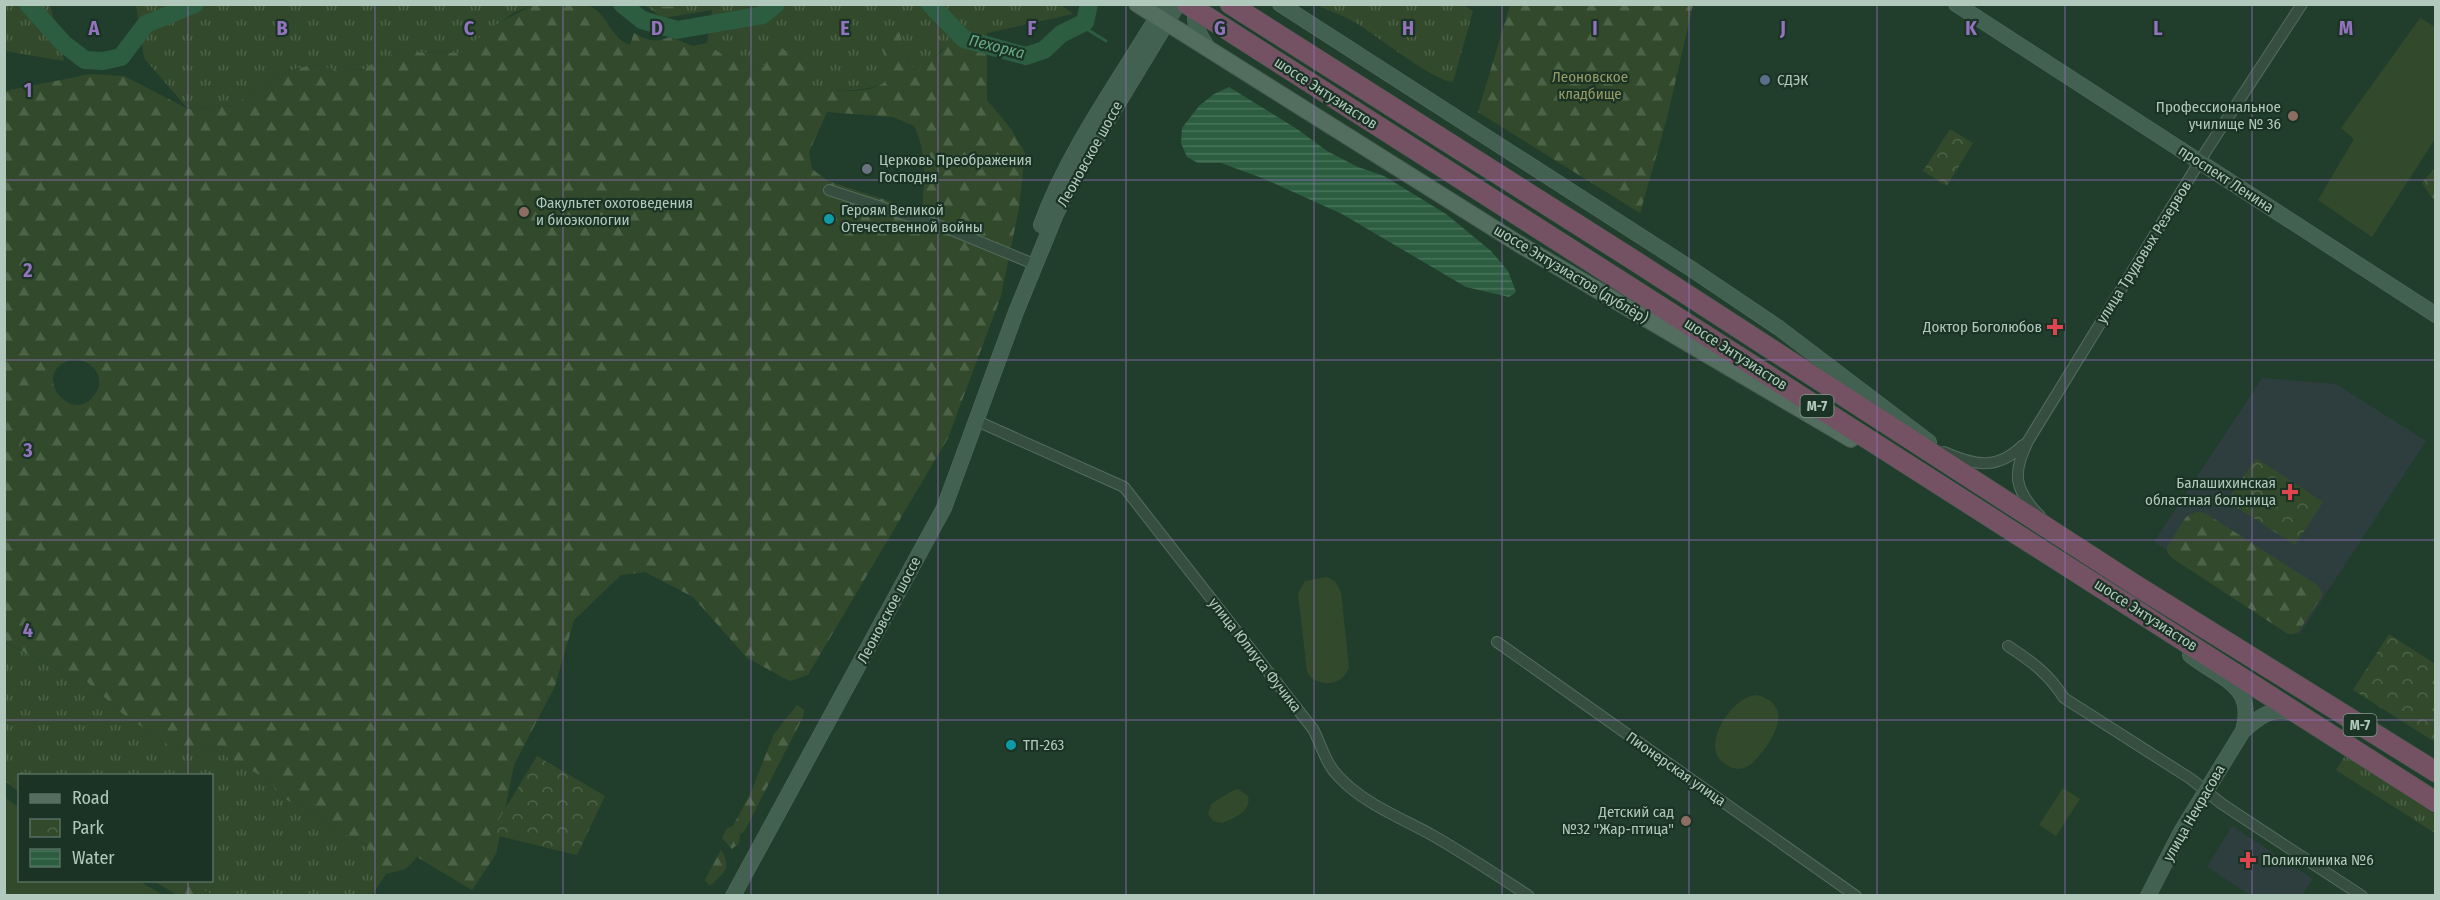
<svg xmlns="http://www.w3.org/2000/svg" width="2440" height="900" font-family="'Fira Sans Condensed',sans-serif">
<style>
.medical{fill:#2e3e3e}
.grass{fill:url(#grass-tufts)}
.forest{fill:url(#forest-firs);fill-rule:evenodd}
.wetland{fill:url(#wetland-marsh)}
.park{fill:url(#park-crowns)}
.garden{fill:#324a2b}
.water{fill:url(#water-rules)}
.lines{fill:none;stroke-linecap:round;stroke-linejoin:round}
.stream{stroke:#2c5d41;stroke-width:3}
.river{stroke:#2c5d41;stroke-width:18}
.street-casing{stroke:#536c5e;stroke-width:12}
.secondary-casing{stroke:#536c5e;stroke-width:16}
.primary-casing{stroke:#415a4c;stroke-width:18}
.highway-casing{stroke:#40594b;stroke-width:21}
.street{stroke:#354e40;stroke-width:10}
.secondary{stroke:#436151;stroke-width:15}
.primary{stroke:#536e5f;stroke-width:16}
.highway{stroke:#745264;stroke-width:20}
.highway-bridge-casing{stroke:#40594b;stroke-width:21;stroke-linecap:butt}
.highway-bridge{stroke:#745264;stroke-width:20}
.grid{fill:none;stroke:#9373be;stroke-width:1.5;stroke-opacity:0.55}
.service-dot{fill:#5c6f8a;stroke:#1a3325;stroke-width:2}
.education-dot{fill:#8d6e63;stroke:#1a3325;stroke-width:2}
.worship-dot{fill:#6b7280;stroke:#1a3325;stroke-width:2}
.culture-dot{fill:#0f9aa8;stroke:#1a3325;stroke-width:2}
.health-dot{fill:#e0444e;stroke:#1a3325;stroke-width:2}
.labels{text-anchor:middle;stroke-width:4.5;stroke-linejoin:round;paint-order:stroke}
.shield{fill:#1a3325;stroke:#849c8f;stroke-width:1.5}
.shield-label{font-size:14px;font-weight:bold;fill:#b1c9bc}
.park-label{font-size:15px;fill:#979c66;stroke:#1a3325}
.poi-label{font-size:15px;fill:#b1c9bc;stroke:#1a3325;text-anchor:start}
.street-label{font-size:15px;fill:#b1c9bc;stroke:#1a3325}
.water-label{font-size:16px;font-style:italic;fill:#67ab84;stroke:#1a3325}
.grid-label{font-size:20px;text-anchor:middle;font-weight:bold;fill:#9373be;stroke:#1a3325;stroke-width:4.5;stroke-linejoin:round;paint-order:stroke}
</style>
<defs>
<pattern id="grass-tufts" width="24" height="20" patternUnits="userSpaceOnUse" patternTransform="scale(1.5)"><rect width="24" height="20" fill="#324a2b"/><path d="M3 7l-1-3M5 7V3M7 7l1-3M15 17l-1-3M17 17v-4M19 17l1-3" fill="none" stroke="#4d6348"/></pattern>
<pattern id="forest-firs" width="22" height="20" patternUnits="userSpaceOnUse" patternTransform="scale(1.5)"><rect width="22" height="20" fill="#324a2b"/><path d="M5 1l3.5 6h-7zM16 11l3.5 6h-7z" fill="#4d6348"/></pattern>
<pattern id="wetland-marsh" width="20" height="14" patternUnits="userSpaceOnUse" patternTransform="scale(1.5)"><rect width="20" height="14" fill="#324a2b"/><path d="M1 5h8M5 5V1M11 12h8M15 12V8" fill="none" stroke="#4d6348"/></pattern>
<pattern id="park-crowns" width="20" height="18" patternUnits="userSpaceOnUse" patternTransform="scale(1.5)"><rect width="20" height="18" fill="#324a2b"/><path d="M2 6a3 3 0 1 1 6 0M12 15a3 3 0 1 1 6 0" fill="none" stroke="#4d6348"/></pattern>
<pattern id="water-rules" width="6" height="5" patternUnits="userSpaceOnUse" patternTransform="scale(1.5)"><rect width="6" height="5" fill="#2c5d41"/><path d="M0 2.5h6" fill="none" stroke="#48735a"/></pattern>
</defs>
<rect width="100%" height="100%" fill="#213e2d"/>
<!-- medical -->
<path class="medical" d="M 2262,378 L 2336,384 L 2426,441 L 2299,635 L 2154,542 Z
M 2232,826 L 2313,879 L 2302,895 L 2250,895 L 2207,867 Z"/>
<!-- grass -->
<path class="grass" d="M 1060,4 L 1073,14 L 987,33 L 971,45 L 942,49 L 926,68 L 914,70 L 908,61 L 898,28 C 896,42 897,61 893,74 C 886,93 825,94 809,86 C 799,80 779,56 769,47 L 765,65 C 746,68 721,56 707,43 L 712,10 L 663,18 L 644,5 Z
M 4,5 L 50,5 L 64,61 L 5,51 Z
M 136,5 L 533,5 L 513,13 L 460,53 L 402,52 L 380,58 L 364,69 L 339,71 L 315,64 L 288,71 L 234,105 L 188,109 L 144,58 Z
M 1316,5 L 1463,5 L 1473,11 L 1453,82 C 1434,81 1377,36 1358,24 C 1345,16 1330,11 1316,5 Z
M 4,642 L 54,668 L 85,680 L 123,714 L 173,748 L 188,746 L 215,750 L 272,782 L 278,796 L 313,812 L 340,832 L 364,843 L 386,874 L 372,895 L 212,895 L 189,881 L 212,880 L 212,776 L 27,775 L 5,761 Z
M 2345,756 L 2435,814 L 2435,833 L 2336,770 Z"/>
<!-- forest -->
<path class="forest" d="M 533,5 C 549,5 570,1 586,5 C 606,9 610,39 630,45 L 634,33 C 648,41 654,43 670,37 L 693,46 L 707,43 C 721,56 746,68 765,65 L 769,46 L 775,42 L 806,68 L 809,86 C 833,92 876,97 892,75 L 882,50 L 890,33 L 898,27 L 908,61 L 914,70 C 931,66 941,50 955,39 L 971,45 L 987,33 L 987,100 L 1011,129 L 1025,153 L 1019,208 L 1001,296 L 948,438 L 808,675 L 790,681 L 747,658 L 693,597 L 645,572 L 621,575 L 574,620 L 555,686 L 514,765 L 496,854 L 472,890 L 417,857 L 406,869 L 386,874 L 364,843 L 340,832 L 313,812 L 278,796 L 272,782 L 215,750 L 188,746 L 173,748 L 123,714 L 85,680 L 54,668 L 5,642 L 5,91 L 91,74 L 124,76 L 188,109 L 234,105 L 288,71 L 315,64 L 339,71 L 364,69 L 380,58 L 402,52 L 460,53 L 495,25 ZM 827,112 L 893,117 L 914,126 C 928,154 924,181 922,212 L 828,181 L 812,169 L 809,152 ZM 74,359 C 92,360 107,377 95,394 C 72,429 26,370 74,359 Z
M 1510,5 L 1693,5 L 1667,118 L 1640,213 L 1478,112 Z
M 2196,512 L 2205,513 L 2317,585 L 2321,590 L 2322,596 L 2299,631 L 2294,634 L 2288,634 L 2172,558 L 2167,552 L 2167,547 L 2186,517 Z
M 797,705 L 804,710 L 803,717 L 744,832 L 740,834 L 739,843 L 732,849 L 722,838 L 727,828 L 733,826 L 751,792 L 774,734 Z
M 5,761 L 27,775 L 20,776 L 19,792 L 5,781 Z
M 721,850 C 733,870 724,872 710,886 L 705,880 Z
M 154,881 L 189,881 L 212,895 L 177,895 Z"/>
<!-- wetland -->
<path class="wetland" d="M 648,5 L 678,5 L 679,10 L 662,14 Z"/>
<!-- park -->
<path class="park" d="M 1950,129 L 1973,143 L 1947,186 L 1923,171 Z
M 2433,170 L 2435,171 L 2435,202 L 2422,183 Z
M 2256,458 L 2323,502 L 2295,545 L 2227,501 Z
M 2389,634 L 2435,664 L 2435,742 L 2353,690 Z
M 537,756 L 605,796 L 577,855 L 490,834 Z"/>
<!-- garden -->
<path class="garden" d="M 2420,18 L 2435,27 L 2435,139 L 2372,237 L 2318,200 L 2354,139 L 2341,128 Z
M 1327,577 L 1335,581 L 1341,592 L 1349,667 C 1344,686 1317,689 1307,672 L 1298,593 L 1305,581 Z
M 1756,695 C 1786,702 1781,724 1768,744 C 1757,759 1745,778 1725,764 C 1698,746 1733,696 1756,695 Z
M 2063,788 L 2080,799 L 2056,836 L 2039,825 Z
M 1238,789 L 1248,796 C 1252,811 1234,818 1222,823 L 1213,821 L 1208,814 L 1211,804 L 1232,791 Z
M 5,798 L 19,807 L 20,880 L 139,881 L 163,895 L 5,895 Z"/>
<!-- water -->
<path class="water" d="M 1229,87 L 1297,129 L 1327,151 L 1358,167 L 1384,176 L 1446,214 L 1491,251 L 1508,271 L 1516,292 L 1509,297 L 1466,287 L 1342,214 L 1262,178 L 1221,163 L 1198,163 L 1187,157 L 1181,143 L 1182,128 L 1199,106 L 1214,94 Z"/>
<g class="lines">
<!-- stream -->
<path class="stream" d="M 1080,25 L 1106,41"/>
<!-- river -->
<path class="river" d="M 28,4 L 64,44 L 85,60 L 103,61 L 121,57 L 146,24 L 195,4
M 622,4 L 642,20 L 677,30 L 763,15 L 776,4
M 930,4 L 964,39 L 1026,56 L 1044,50 L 1061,34 L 1085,22 L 1089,4"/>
<!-- street casing -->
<g class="street-casing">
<path id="street" d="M 829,190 L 949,229 L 1029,262
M 977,421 L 1124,487 L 1313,729 C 1322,746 1325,763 1339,777 C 1363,803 1401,818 1432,835 C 1465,854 1497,875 1529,896
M 1944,452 C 1975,466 1998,470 2023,445
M 2040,516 C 2014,490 2012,473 2028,441 L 2208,148 L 2302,4
M 1497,642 L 1856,896
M 2008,646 C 2031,661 2049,674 2064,698 L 2191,779 L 2222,804 L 2362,896"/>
</g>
<!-- secondary casing -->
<g class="secondary-casing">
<path id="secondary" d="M 1197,4 C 1191,23 1199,34 1208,48
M 1280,4 L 1690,268 L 1779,328 L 1929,442
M 1956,4 L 2436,315
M 1041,225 C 1070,146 1122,77 1165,4
M 2243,731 C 2258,718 2271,706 2293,713
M 733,896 L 944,508 L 1016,312 L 1056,214 L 1083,161 L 1178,4
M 2148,896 L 2182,830 L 2243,731 C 2256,684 2221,680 2190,655"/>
</g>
<!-- primary casing -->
<g class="primary-casing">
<path id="primary" d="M 1137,4 L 1519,244 L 1851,439"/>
</g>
<!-- highway casing -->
<g class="highway-casing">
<path id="highway" d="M 1230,4 L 1635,261 L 2137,586 L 2436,772
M 1262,52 L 2436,802"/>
</g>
<!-- street -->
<use href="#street" class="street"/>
<!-- secondary -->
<use href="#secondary" class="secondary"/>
<!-- primary -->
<use href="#primary" class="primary"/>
<!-- highway -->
<use href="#highway" class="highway"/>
<!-- highway-bridge casing -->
<g class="highway-bridge-casing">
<path id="highway-bridge" d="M 1187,4 L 1262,52"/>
</g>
<!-- highway-bridge -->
<use href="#highway-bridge" class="highway-bridge"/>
</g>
<!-- grid -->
<path class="grid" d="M 188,4 L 188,776M 375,4 L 375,896M 563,4 L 563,896M 751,4 L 751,896M 938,4 L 938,896M 1126,4 L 1126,896M 1314,4 L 1314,896M 1502,4 L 1502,896M 1689,4 L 1689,896M 1877,4 L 1877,896M 2065,4 L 2065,896M 2252,4 L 2252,896M 4,180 L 2436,180M 4,360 L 2436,360M 4,540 L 2436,540M 4,720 L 2436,720M 188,880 L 188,896"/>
<!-- markers -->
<circle class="service-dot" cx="1765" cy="80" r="6"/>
<g class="education-dot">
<circle cx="2293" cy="116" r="6"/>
<circle cx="524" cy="212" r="6"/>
<circle cx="1686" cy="821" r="6"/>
</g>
<circle class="worship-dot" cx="867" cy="169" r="6"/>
<g class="culture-dot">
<circle cx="829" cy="219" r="6"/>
<circle cx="1011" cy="745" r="6"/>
</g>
<g class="health-dot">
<path d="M2052 318h6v6h6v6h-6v6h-6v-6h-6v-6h6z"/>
<path d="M2287 483h6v6h6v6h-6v6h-6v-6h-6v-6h6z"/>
<path d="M2245 851h6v6h6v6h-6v6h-6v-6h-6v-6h6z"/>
</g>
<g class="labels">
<!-- shield labels -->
<g class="shield">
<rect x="1800.5" y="395" width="33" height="22" rx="4.5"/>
<rect x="2343.5" y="714" width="33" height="22" rx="4.5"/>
</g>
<g class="shield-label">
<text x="1817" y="411">М-7</text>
<text x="2360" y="730">М-7</text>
</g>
<!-- park labels -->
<g class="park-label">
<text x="1590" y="82">Леоновское<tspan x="1590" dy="17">кладбище</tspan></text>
</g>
<!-- poi labels -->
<g class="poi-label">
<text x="1777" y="85">СДЭК</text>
<text x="2281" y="112" text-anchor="end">Профессиональное<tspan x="2281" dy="17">училище № 36</tspan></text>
<text x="879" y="165">Церковь Преображения<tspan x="879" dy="17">Господня</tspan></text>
<text x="536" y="208">Факультет охотоведения<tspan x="536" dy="17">и биоэкологии</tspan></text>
<text x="841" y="215">Героям Великой<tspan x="841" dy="17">Отечественной войны</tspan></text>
<text x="2042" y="332" text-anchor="end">Доктор Боголюбов</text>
<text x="2276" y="488" text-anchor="end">Балашихинская<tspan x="2276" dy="17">областная больница</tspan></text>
<text x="1023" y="750">ТП-263</text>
<text x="1674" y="817" text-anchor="end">Детский сад<tspan x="1674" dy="17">№32 "Жар-птица"</tspan></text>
<text x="2262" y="865">Поликлиника №6</text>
</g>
<!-- street labels -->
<g class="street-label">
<text transform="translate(1326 93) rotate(33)" y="5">шоссе Энтузиастов</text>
<text transform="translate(1090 154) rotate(-61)" y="5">Леоновское шоссе</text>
<text transform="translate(2226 179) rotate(33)" y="5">проспект Ленина</text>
<text transform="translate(2144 252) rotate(-58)" y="5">улица Трудовых Резервов</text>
<text transform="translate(1571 274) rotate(31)" y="5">шоссе Энтузиастов (дублёр)</text>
<text transform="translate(1736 354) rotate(33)" y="5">шоссе Энтузиастов</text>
<text transform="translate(889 610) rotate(-62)" y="5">Леоновское шоссе</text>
<text transform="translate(2146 615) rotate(33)" y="5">шоссе Энтузиастов</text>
<text transform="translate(1255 655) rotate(52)" y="5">улица Юлиуса Фучика</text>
<text transform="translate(1676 769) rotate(35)" y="5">Пионерская улица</text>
<text transform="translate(2194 813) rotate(-60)" y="5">улица Некрасова</text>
</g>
<!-- water labels -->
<g class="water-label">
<text transform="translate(997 46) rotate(14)" y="6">Пехорка</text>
</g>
</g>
<g class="grid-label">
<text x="94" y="35">A</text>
<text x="282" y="35">B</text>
<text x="469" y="35">C</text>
<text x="657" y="35">D</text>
<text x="845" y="35">E</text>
<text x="1032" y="35">F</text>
<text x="1220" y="35">G</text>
<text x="1408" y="35">H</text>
<text x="1595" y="35">I</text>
<text x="1783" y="35">J</text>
<text x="1971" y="35">K</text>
<text x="2158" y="35">L</text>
<text x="2346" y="35">M</text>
<text x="28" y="97">1</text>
<text x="28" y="277">2</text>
<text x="28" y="457">3</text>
<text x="28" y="637">4</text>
</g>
<!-- border -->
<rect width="2440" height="900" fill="none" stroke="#b1c9bc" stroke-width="12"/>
<!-- legend -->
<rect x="18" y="774" width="195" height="108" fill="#1a3325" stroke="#566f61" stroke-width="1.5"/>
<rect x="30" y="794" width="30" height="9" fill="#536e5f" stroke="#566f61" stroke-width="1.5"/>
<text x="72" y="804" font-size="18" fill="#b1c9bc">Road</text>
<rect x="30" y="819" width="30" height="18" fill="url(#park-crowns)" stroke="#566f61" stroke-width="1.5"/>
<text x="72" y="834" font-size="18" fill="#b1c9bc">Park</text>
<rect x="30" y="849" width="30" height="18" fill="url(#water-rules)" stroke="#566f61" stroke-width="1.5"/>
<text x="72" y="864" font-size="18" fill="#b1c9bc">Water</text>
</svg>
